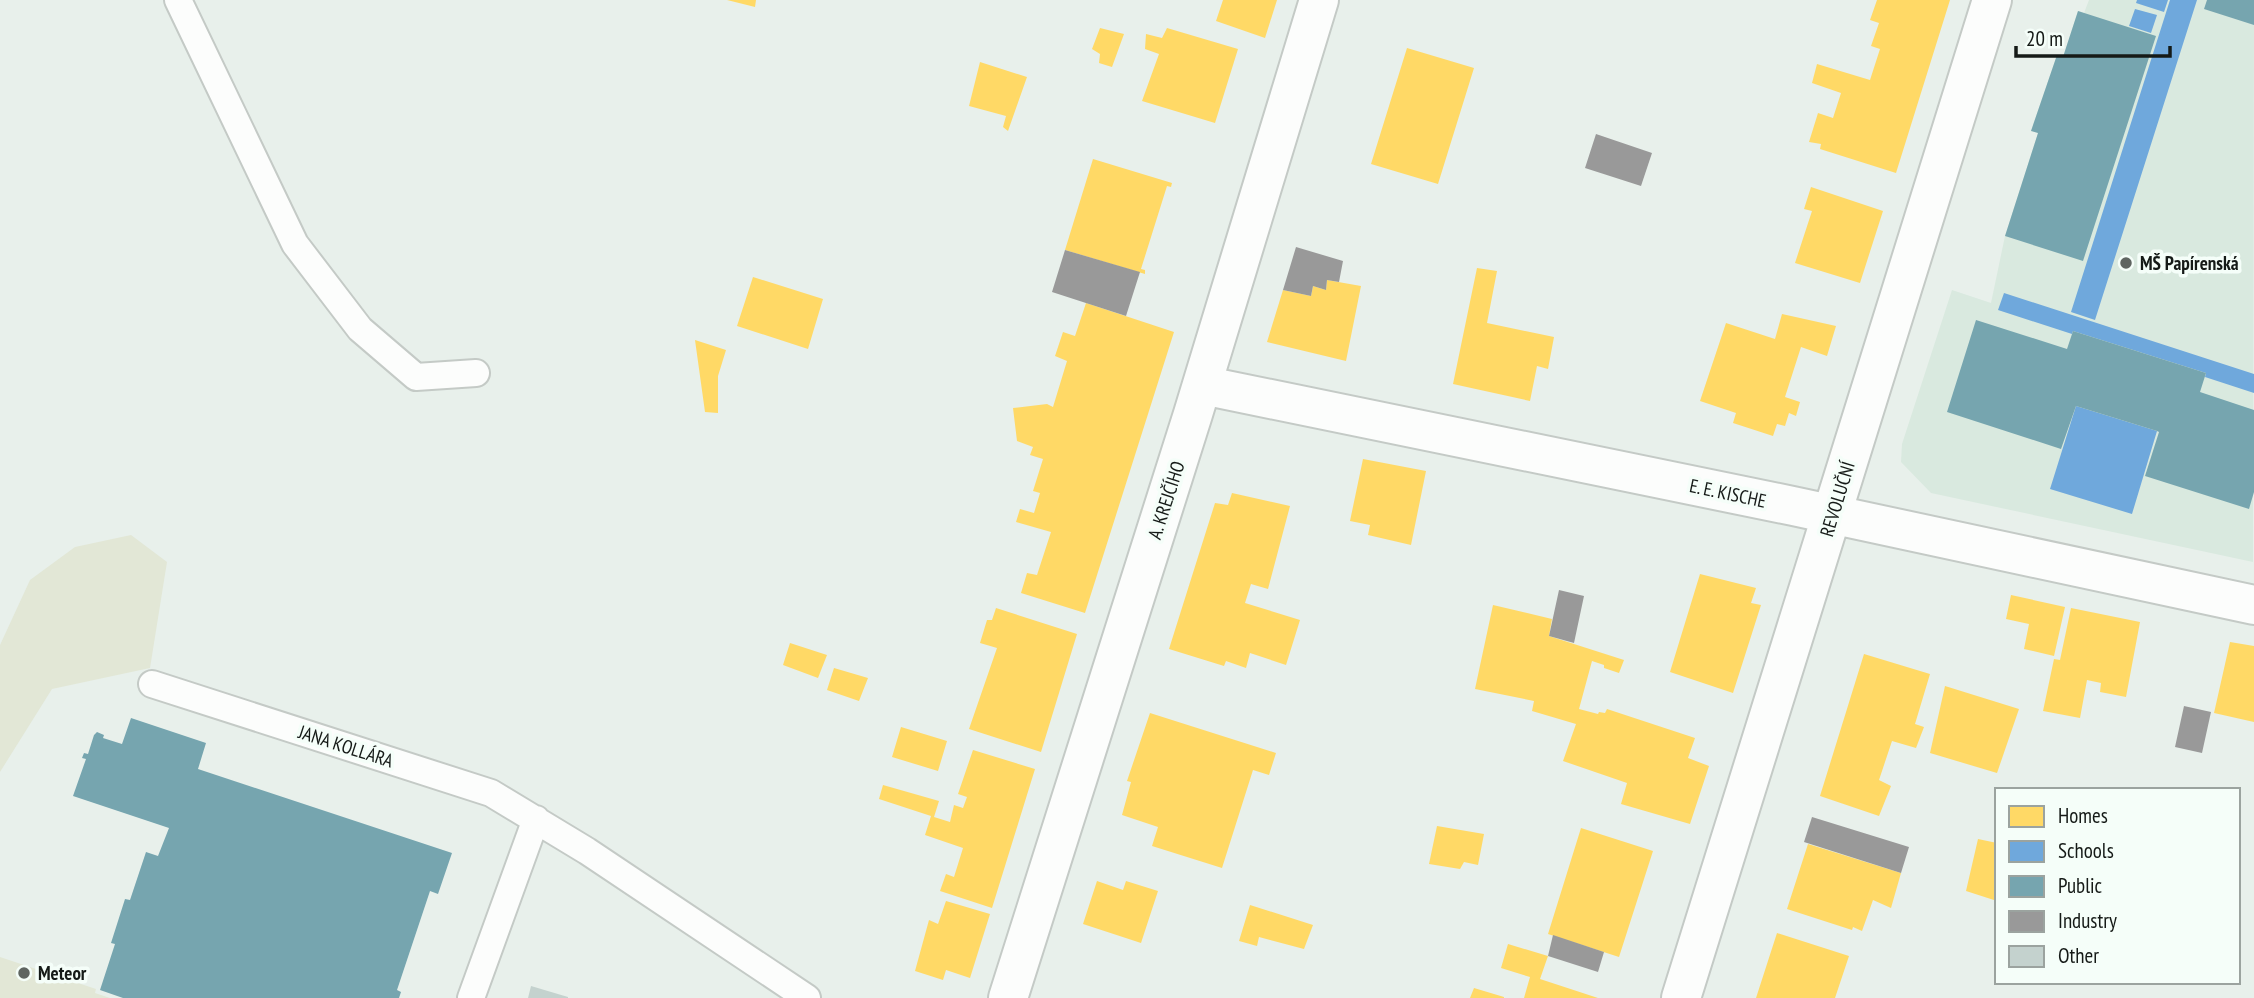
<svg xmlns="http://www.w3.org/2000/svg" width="2254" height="998" font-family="'PT Sans Narrow',sans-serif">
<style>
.built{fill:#d9e9df}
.grass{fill:#e2e7d6}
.homes{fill:#ffd966}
.schools{fill:#6fa8dc}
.public{fill:#76a5af}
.industry{fill:#999}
.building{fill:#c4d2ce}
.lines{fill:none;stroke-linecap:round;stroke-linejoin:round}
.service-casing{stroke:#c4cac6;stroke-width:30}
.minor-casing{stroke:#c4cac6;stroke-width:42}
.service{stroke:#fcfdfc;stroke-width:26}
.minor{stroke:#fcfdfc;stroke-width:38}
.poi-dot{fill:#5f6561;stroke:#f5fef9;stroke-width:2.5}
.labels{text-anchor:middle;stroke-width:7;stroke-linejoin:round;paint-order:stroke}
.poi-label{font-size:19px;font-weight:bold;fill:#151a17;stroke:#f5fef9;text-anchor:start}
.street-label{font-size:19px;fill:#151a17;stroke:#f5fef9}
</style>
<rect width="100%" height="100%" fill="#e8f0eb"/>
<!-- built -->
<path class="built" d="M 2089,0 L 2254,0 L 2253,562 L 1931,493 L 1901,462 L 1902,444 L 1952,290 L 1991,303 L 2005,236 L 2038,133 L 2031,131 L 2057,55 L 2063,57 L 2078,11 L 2084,13 Z"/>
<!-- grass -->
<path class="grass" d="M 131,535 L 167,562 L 150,668 L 52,689 L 0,772 L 0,645 L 30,580 L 75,547 Z
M 0,957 L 96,989 L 95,993 L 110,998 L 0,998 Z"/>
<!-- homes -->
<path class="homes" d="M 727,0 L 756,0 L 755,7 Z
M 1223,0 L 1277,0 L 1265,38 L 1216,21 Z
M 1877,0 L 1950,0 L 1896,173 L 1820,149 L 1821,144 L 1809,142 L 1818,113 L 1833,118 L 1841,93 L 1812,83 L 1817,64 L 1870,80 L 1880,49 L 1871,46 L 1879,23 L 1870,20 Z
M 1100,28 L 1124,34 L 1112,67 L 1099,63 L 1100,54 L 1092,49 Z
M 1167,28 L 1238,49 L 1215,123 L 1142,101 L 1159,54 L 1145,49 L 1146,34 L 1162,38 Z
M 1407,48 L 1474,68 L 1438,184 L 1371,164 Z
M 980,62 L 1027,77 L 1008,131 L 1003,127 L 1006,116 L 969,106 Z
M 1093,159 L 1172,183 L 1171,187 L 1167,186 L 1141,269 L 1145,270 L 1145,274 L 1065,250 Z
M 1811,187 L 1883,211 L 1860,283 L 1795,263 L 1812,211 L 1804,209 Z
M 1477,268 L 1497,271 L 1487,323 L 1554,337 L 1548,369 L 1537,366 L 1530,401 L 1453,384 Z
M 753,277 L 823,299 L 808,349 L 737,326 Z
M 1327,280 L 1361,286 L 1346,361 L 1267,342 L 1283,290 L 1311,296 L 1313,286 L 1326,290 Z
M 1086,303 L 1174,332 L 1085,613 L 1021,593 L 1027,573 L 1037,575 L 1051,532 L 1016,522 L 1020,509 L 1034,513 L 1040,493 L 1033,491 L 1043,459 L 1030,455 L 1033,447 L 1017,441 L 1013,408 L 1047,404 L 1053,407 L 1067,361 L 1055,356 L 1063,332 L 1075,336 Z
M 1782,314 L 1836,326 L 1827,356 L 1801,347 L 1785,397 L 1800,402 L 1796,416 L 1789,413 L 1785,426 L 1777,424 L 1773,436 L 1733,423 L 1736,413 L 1700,401 L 1726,323 L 1775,339 Z
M 695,340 L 726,350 L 718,376 L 718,413 L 705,412 Z
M 1363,459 L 1426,471 L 1411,545 L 1368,535 L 1370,525 L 1350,521 Z
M 1232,493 L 1290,506 L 1268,589 L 1251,584 L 1245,603 L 1300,620 L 1286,665 L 1250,653 L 1246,668 L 1226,661 L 1224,666 L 1169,649 L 1215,503 L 1228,505 Z
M 1700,574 L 1756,588 L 1751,603 L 1761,605 L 1733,693 L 1670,672 Z
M 2011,595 L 2065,607 L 2054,656 L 2024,649 L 2029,624 L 2006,619 Z
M 1493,605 L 1552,619 L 1549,636 L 1624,660 L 1619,673 L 1604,668 L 1604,665 L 1592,661 L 1579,709 L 1598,714 L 1599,712 L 1605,713 L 1607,709 L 1695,738 L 1688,758 L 1709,766 L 1690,824 L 1621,804 L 1627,783 L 1563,761 L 1576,724 L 1532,711 L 1534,701 L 1475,689 Z
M 996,608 L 1077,634 L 1041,752 L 969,729 L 997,648 L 980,643 L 987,620 L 992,620 Z
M 2071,608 L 2140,622 L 2126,697 L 2100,692 L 2101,683 L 2087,680 L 2080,718 L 2043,711 L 2054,659 L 2060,660 Z
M 2230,642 L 2254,646 L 2254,722 L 2214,713 Z
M 790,643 L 827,655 L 818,678 L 783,665 Z
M 1864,654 L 1930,674 L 1915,724 L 1924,727 L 1916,748 L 1892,741 L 1879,780 L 1891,786 L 1879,816 L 1820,796 Z
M 834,668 L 868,678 L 859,701 L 827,690 Z
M 1945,686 L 2019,709 L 1997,773 L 1930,753 Z
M 1150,713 L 1276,753 L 1269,775 L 1253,770 L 1222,868 L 1152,846 L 1158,827 L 1122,815 L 1131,782 L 1127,781 Z
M 901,727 L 947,741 L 938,771 L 892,757 Z
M 973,750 L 1035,769 L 992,908 L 940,891 L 946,874 L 954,877 L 963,848 L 925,835 L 931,816 L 879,799 L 883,785 L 939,801 L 934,817 L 950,822 L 954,805 L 963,808 L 967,797 L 958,794 Z
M 1437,826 L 1484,834 L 1478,865 L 1464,862 L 1460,869 L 1429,864 Z
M 1581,828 L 1653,851 L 1619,957 L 1548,934 Z
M 1978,839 L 1997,843 L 1997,901 L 1966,891 Z
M 1808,844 L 1901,873 L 1891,908 L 1873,900 L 1862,931 L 1853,927 L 1852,930 L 1787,909 Z
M 1097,881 L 1123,890 L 1126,881 L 1158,891 L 1141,943 L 1083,924 Z
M 946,901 L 990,914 L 970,978 L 946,970 L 943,980 L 915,971 L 929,920 L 938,924 Z
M 1250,905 L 1313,925 L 1304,949 L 1259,937 L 1257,946 L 1239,941 Z
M 1777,933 L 1849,956 L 1835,998 L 1756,998 Z
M 1508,944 L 1548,956 L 1540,979 L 1598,998 L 1524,998 L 1530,977 L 1501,968 Z
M 1474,988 L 1504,997 L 1504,998 L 1470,998 Z"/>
<!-- schools -->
<path class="schools" d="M 2137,0 L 2168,0 L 2164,12 L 2136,3 Z
M 2170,0 L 2197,0 L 2095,320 L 2071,312 Z
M 2135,9 L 2157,15 L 2151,33 L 2129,26 Z
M 2004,293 L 2254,374 L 2254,393 L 2205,377 L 2206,373 L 2073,331 L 2072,334 L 1998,310 Z
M 2076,406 L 2157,431 L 2132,514 L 2050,489 Z"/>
<!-- public -->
<path class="public" d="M 2207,0 L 2254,0 L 2254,25 L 2204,9 Z
M 2078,11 L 2156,36 L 2083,261 L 2005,236 L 2038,133 L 2031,131 L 2057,55 L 2063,57 Z
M 1976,320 L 2067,349 L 2073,331 L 2206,373 L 2200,392 L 2254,410 L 2254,492 L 2249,509 L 2145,476 L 2159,432 L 2157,431 L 2076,406 L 2061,449 L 1947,412 Z
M 131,718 L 206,743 L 198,769 L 452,853 L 438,894 L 430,891 L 397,990 L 401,992 L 399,998 L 123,998 L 100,990 L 115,944 L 111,943 L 125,899 L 130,900 L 146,852 L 158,856 L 169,828 L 73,796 L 86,759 L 82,758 L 84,753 L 88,754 L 94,735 L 97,732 L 104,735 L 103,738 L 122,744 Z"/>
<!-- industry -->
<path class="industry" d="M 1596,134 L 1652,153 L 1641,186 L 1585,168 Z
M 1296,247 L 1343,261 L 1339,282 L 1327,280 L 1326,290 L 1313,286 L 1311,296 L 1283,290 Z
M 1065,250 L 1140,272 L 1126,316 L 1052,292 Z
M 1559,590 L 1584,596 L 1574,643 L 1549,636 Z
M 2184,706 L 2211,712 L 2202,753 L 2175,747 Z
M 1812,817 L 1909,847 L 1901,873 L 1804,842 Z
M 1553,935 L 1604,952 L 1598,972 L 1548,956 Z"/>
<!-- building -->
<path class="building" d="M 531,986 L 568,997 L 568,998 L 528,998 Z"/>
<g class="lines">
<!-- service casing -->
<g class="service-casing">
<path id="service" d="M 178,0 L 295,244 L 360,329 L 416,377 L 476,373
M 152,684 L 491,793 L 587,851 L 807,998
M 471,998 L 536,819"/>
</g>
<!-- minor casing -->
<g class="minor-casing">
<path id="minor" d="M 1202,385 L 1793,506 L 2254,605
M 1008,998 L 1193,414 L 1319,0
M 1681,998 L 1992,0"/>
</g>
<!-- service -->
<use href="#service" class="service"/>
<!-- minor -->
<use href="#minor" class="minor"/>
</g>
<!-- markers -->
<g class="poi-dot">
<circle cx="2126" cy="263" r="7"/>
<circle cx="24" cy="973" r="7"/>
</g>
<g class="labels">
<!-- poi labels -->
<g class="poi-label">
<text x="2140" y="270">MŠ Papírenská</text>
<text x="38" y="980">Meteor</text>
</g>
<!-- street labels -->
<g class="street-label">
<text transform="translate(1728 493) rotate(12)" y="7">E. E. KISCHE</text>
<text transform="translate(1837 499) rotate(-73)" y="7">REVOLUČNÍ</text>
<text transform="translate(1166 500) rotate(-72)" y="7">A. KREJČÍHO</text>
<text transform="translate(346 746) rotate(18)" y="7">JANA KOLLÁRA</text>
</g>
</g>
<!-- legend -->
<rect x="1995" y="788" width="245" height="196" fill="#f5fef9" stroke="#9ba39f" stroke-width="2"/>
<rect x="2009" y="806" width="35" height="21" fill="#ffd966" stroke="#9ba39f" stroke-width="2"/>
<text x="2058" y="823" font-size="21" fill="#151a17">Homes</text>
<rect x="2009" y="841" width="35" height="21" fill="#6fa8dc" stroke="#9ba39f" stroke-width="2"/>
<text x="2058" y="858" font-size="21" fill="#151a17">Schools</text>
<rect x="2009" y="876" width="35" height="21" fill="#76a5af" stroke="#9ba39f" stroke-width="2"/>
<text x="2058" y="893" font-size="21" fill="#151a17">Public</text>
<rect x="2009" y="911" width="35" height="21" fill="#999999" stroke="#9ba39f" stroke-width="2"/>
<text x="2058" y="928" font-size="21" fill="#151a17">Industry</text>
<rect x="2009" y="946" width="35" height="21" fill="#c4d2ce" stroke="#9ba39f" stroke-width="2"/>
<text x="2058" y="963" font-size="21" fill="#151a17">Other</text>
<!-- scale -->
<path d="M2016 46v10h154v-10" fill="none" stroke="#151a17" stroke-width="3.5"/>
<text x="2026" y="46" font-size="21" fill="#151a17" stroke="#f5fef9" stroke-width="5" paint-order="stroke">20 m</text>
</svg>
